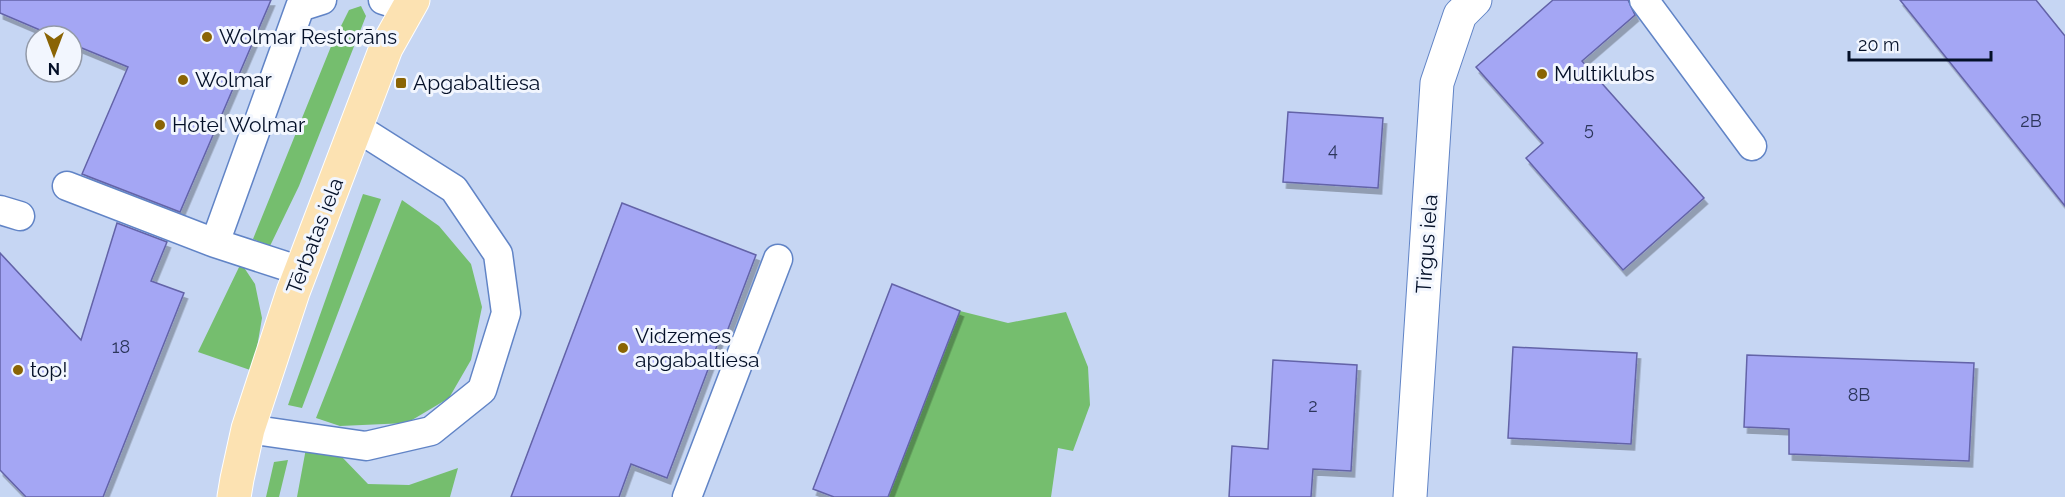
<svg xmlns="http://www.w3.org/2000/svg" width="2065" height="497" font-family="Raleway,sans-serif">
<style>
.green{fill:#75be6e}
.building{fill:#a4a6f4;stroke:#6363a8;stroke-width:1.5;filter:url(#shadow)}
.lines{fill:none;stroke-linecap:round;stroke-linejoin:round}
.lane-casing{stroke:#6184c6;stroke-width:31}
.street-casing{stroke:#6184c6;stroke-width:35}
.primary-casing{stroke:#fff;stroke-width:35}
.lane{stroke:#fff;stroke-width:28}
.street{stroke:#fff;stroke-width:33}
.primary{stroke:#fce2b2;stroke-width:33}
.poi-dot{fill:#8a6404;stroke:#f2f6fe;stroke-width:2}
.labels{text-anchor:middle;stroke-width:6;stroke-linejoin:round;paint-order:stroke}
.number-label{font-size:18px;fill:#2c365b}
.poi-label{font-size:21px;fill:#041028;stroke:#f2f6fe;text-anchor:start}
.street-label{font-size:21px;fill:#041028;stroke:#f2f6fe}
</style>
<defs>
<filter id="shadow"><feDropShadow dx="3.5" dy="6" stdDeviation="0" flood-color="#0004"/></filter>
</defs>
<rect width="100%" height="100%" fill="#c6d6f3"/>
<!-- green -->
<path class="green" d="M 361,6 L 366,16 L 299,186 L 270,246 L 253,239 L 332,44 L 349,10 Z
M 363,194 L 381,199 L 302,408 L 288,405 Z
M 402,200 L 439,226 L 471,264 L 482,307 L 471,360 L 449,398 L 407,423 L 340,426 L 316,418 Z
M 241,263 L 255,284 L 262,318 L 253,371 L 198,352 Z
M 960,311 L 1008,323 L 1066,312 L 1088,367 L 1090,405 L 1073,451 L 1058,448 L 1051,497 L 888,497 Z
M 307,443 L 341,456 L 368,484 L 409,485 L 458,468 L 450,497 L 297,497 Z
M 288,460 L 279,497 L 266,497 L 274,462 Z"/>
<!-- building -->
<path class="building" d="M 0,0 L 271,0 L 180,212 L 82,174 L 128,67 L 72,44 L 72,36 L 54,36 L 0,13 Z
M 1553,0 L 1628,0 L 1635,15 L 1582,61 L 1704,198 L 1623,270 L 1526,158 L 1543,143 L 1476,67 Z
M 1900,0 L 2036,0 L 2065,36 L 2065,206 Z
M 1288,112 L 1383,118 L 1378,188 L 1283,182 Z
M 622,203 L 756,255 L 725,337 L 721,335 L 667,478 L 631,464 L 619,497 L 511,497 Z
M 117,223 L 167,242 L 151,281 L 184,293 L 103,497 L 26,497 L 0,470 L 0,253 L 81,340 Z
M 892,284 L 960,311 L 888,497 L 834,497 L 813,489 Z
M 1513,347 L 1637,353 L 1631,444 L 1508,438 Z
M 1747,355 L 1974,363 L 1969,461 L 1789,454 L 1789,429 L 1744,427 Z
M 1273,360 L 1357,365 L 1351,471 L 1313,469 L 1311,497 L 1229,497 L 1232,446 L 1268,449 Z"/>
<g class="lines">
<!-- lane casing -->
<g class="lane-casing">
<path id="lane" d="M 383,0 L 408,8
M 1644,0 L 1752,146
M 67,186 L 215,243
M 0,210 L 20,216
M 301,271 L 215,243 L 300,7 L 322,0
M 248,429 L 366,446 L 431,431 L 482,390 L 506,313 L 498,254 L 454,189 L 356,127
M 687,497 L 778,259"/>
</g>
<!-- street casing -->
<g class="street-casing">
<path id="street" d="M 1410,497 L 1437,83 L 1460,15 L 1475,0"/>
</g>
<!-- primary casing -->
<g class="primary-casing">
<path id="primary" d="M 234,497 L 237,479 L 248,429 L 293,292 L 386,48 L 413,0"/>
</g>
<!-- lane -->
<use href="#lane" class="lane"/>
<!-- street -->
<use href="#street" class="street"/>
<!-- primary -->
<use href="#primary" class="primary"/>
</g>
<!-- markers -->
<g class="poi-dot">
<circle cx="207" cy="37" r="6"/>
<circle cx="1542" cy="74" r="6"/>
<circle cx="183" cy="80" r="6"/>
<rect x="395" y="77" width="12" height="12" rx="3"/>
<circle cx="160" cy="125" r="6"/>
<circle cx="623" cy="348" r="6"/>
<circle cx="18" cy="370" r="6"/>
</g>
<g class="labels">
<!-- number labels -->
<g class="number-label">
<text x="2031" y="127">2B</text>
<text x="1589" y="135">5</text>
<text x="1333" y="156">4</text>
<text x="121" y="353">18</text>
<text x="1859" y="401">8B</text>
<text x="1313" y="412">2</text>
</g>
<!-- poi labels -->
<g class="poi-label">
<text x="219" y="44">Wolmar Restorāns</text>
<text x="1554" y="81">Multiklubs</text>
<text x="195" y="87">Wolmar</text>
<text x="413" y="90">Apgabaltiesa</text>
<text x="172" y="132">Hotel Wolmar</text>
<text x="635" y="343">Vidzemes<tspan x="635" dy="24">apgabaltiesa</tspan></text>
<text x="30" y="377">top!</text>
</g>
<!-- street labels -->
<g class="street-label">
<text transform="translate(315 236) rotate(-69)" y="7">Tērbatas iela</text>
<text transform="translate(1427 244) rotate(-86)" y="7">Tirgus iela</text>
</g>
</g>
<!-- north arrow -->
<g transform="translate(54 54) rotate(180)"><circle r="28" fill="#f2f6fe" stroke="#939aa8" stroke-width="1.5"/>
<path d="M0-4.5L10 22L0 15L-10 22Z" fill="#8a6404"/>
<text y="-9" font-size="16" font-weight="bold" text-anchor="middle" fill="#041028">N</text>
</g>
<!-- scale -->
<path d="M1849 51v9h142v-9" fill="none" stroke="#041028" stroke-width="3"/>
<text x="1858" y="51" font-size="18" fill="#041028" stroke="#f2f6fe" stroke-width="4.5" paint-order="stroke">20 m</text>
</svg>
